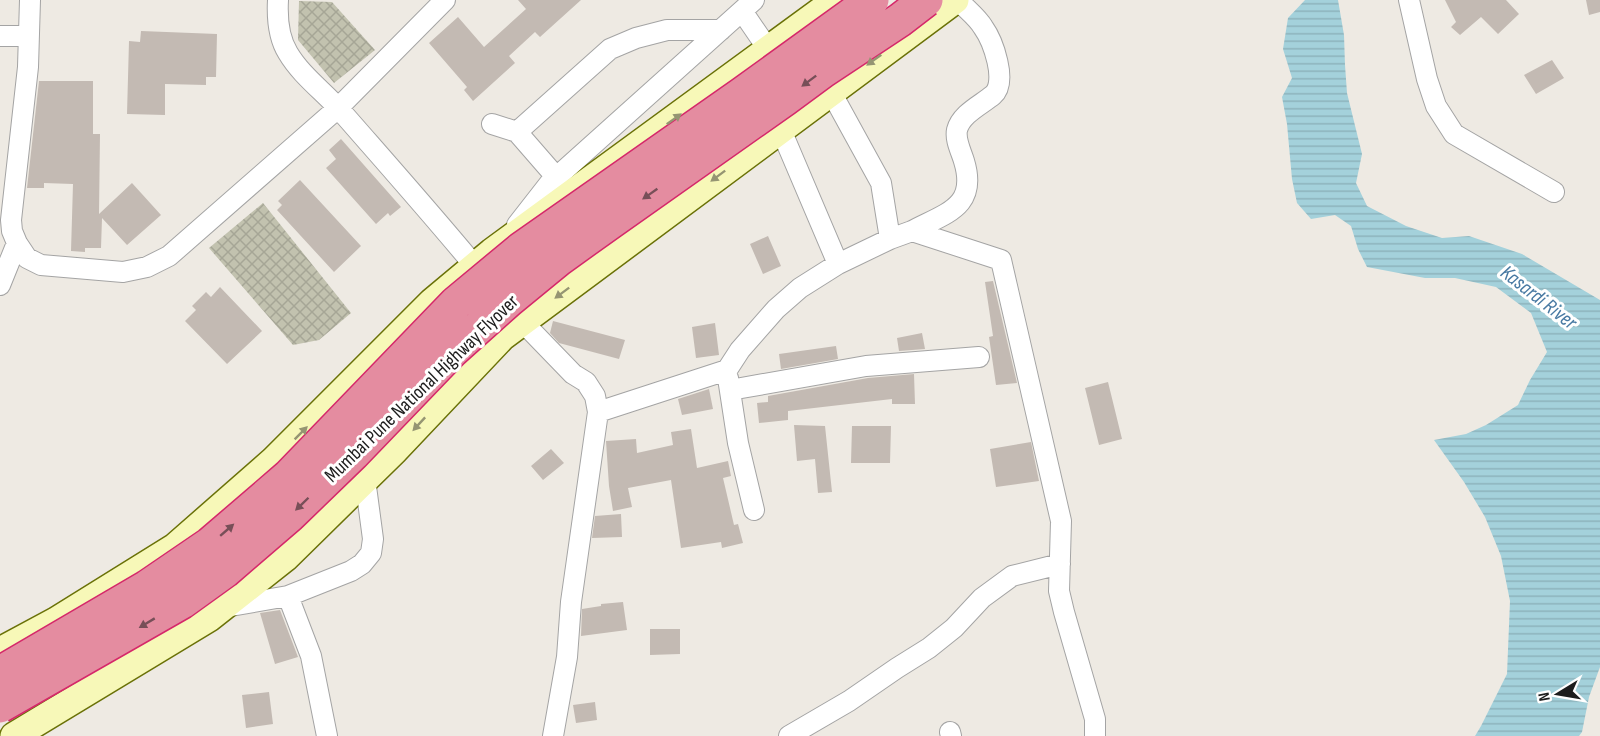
<svg xmlns="http://www.w3.org/2000/svg" width="1600" height="736" font-family="'Sofia Sans Condensed',sans-serif">
<style>
.construction{fill:url(#construction-cross-hatch)}
.water{fill:url(#water-rules)}
.building{fill:#c3bab3}
.lines{fill:none;stroke-linecap:round;stroke-linejoin:round}
.street-casing{stroke:#a4a4a4;stroke-width:22}
.secondary-casing{stroke:#6a7107;stroke-width:30}
.street{stroke:#fff;stroke-width:20}
.secondary{stroke:#f7f8b8;stroke-width:27}
.highway-bridge-casing{stroke:#d5286a;stroke-width:36;stroke-linecap:butt}
.highway-bridge{stroke:#e48ca0;stroke-width:33}
.oneway{fill:#959572}
.oneway2{fill:#774f58}
.labels{text-anchor:middle;stroke-width:6;stroke-linejoin:round;paint-order:stroke}
.street-label{font-size:20px;fill:#1d1d1d;stroke:#fff}
.water-label{font-size:21px;font-style:italic;fill:#497aa3;stroke:#fff}
</style>
<defs>
<pattern id="construction-cross-hatch" width="8" height="8" patternUnits="userSpaceOnUse" patternTransform="scale(1.5)"><rect width="8" height="8" fill="#c2c2af"/><path d="M0 0l8 8M0 8l8-8" fill="none" stroke="#a6a696"/></pattern>
<pattern id="water-rules" width="6" height="5" patternUnits="userSpaceOnUse" patternTransform="scale(1.5)"><rect width="6" height="5" fill="#a4d1db"/><path d="M0 2.5h6" fill="none" stroke="#8db3bc"/></pattern>
</defs>
<rect width="100%" height="100%" fill="#eeeae3"/>
<!-- construction -->
<path class="construction" d="M 299,1 L 332,2 L 375,50 L 334,83 L 298,40 Z
M 263,203 L 351,313 L 319,340 L 293,345 L 209,248 Z"/>
<!-- water -->
<path class="water" d="M 1305,0 L 1338,0 L 1344,35 L 1345,65 L 1347,93 L 1362,154 L 1356,183 L 1367,206 L 1406,226 L 1442,238 L 1469,236 L 1522,254 L 1600,300 L 1600,667 L 1589,697 L 1582,732 L 1579,736 L 1475,736 L 1481,726 L 1507,674 L 1510,601 L 1501,556 L 1485,517 L 1464,482 L 1434,440 L 1466,434 L 1486,425 L 1518,405 L 1530,380 L 1547,352 L 1531,313 L 1496,287 L 1455,278 L 1425,278 L 1367,267 L 1358,249 L 1351,226 L 1335,215 L 1311,219 L 1297,203 L 1292,179 L 1287,124 L 1282,97 L 1292,78 L 1283,49 L 1288,18 Z"/>
<!-- building -->
<path class="building" d="M 518,0 L 581,0 L 540,37 L 535,32 L 509,56 L 515,63 L 473,101 L 464,90 L 467,87 L 429,43 L 458,17 L 484,47 L 526,9 Z
M 1445,0 L 1506,0 L 1519,14 L 1498,34 L 1481,17 L 1460,35 L 1451,27 L 1456,22 Z
M 1586,0 L 1600,0 L 1600,12 L 1589,15 Z
M 141,31 L 217,34 L 216,77 L 206,77 L 206,85 L 165,84 L 165,115 L 127,114 L 129,41 L 140,42 Z
M 1552,60 L 1564,78 L 1536,94 L 1524,75 Z
M 39,81 L 93,81 L 93,134 L 100,134 L 99,214 L 132,183 L 161,215 L 127,245 L 102,218 L 101,248 L 85,248 L 85,252 L 71,251 L 73,184 L 44,183 L 44,188 L 27,188 Z
M 341,139 L 401,207 L 390,216 L 388,213 L 376,224 L 326,168 L 336,159 L 329,150 Z
M 300,180 L 361,246 L 334,272 L 277,210 L 282,205 L 278,201 Z
M 768,236 L 781,266 L 763,274 L 750,244 Z
M 993,281 L 1017,383 L 996,385 L 989,337 L 993,336 L 985,282 Z
M 220,287 L 262,331 L 227,364 L 185,321 L 196,310 L 192,306 L 206,292 L 211,297 Z
M 553,321 L 625,340 L 619,359 L 559,343 L 550,333 Z
M 715,323 L 719,355 L 696,358 L 692,327 Z
M 922,333 L 925,349 L 899,351 L 897,338 Z
M 836,346 L 838,359 L 781,369 L 779,354 Z
M 914,374 L 915,404 L 892,404 L 892,399 L 788,411 L 788,420 L 759,423 L 757,403 L 768,402 L 768,396 L 868,378 Z
M 1108,382 L 1122,439 L 1099,445 L 1085,388 Z
M 709,389 L 713,409 L 682,415 L 678,399 Z
M 794,425 L 825,426 L 832,492 L 818,493 L 815,459 L 797,461 Z
M 852,426 L 891,426 L 890,463 L 851,463 Z
M 691,429 L 697,468 L 728,461 L 731,476 L 723,478 L 734,525 L 738,524 L 743,543 L 722,548 L 721,542 L 681,548 L 671,480 L 628,488 L 632,507 L 613,511 L 609,486 L 606,441 L 636,439 L 637,453 L 673,445 L 671,432 Z
M 1031,442 L 1039,481 L 996,487 L 990,449 Z
M 551,449 L 564,463 L 543,480 L 531,466 Z
M 621,514 L 622,537 L 592,538 L 595,516 Z
M 623,602 L 627,630 L 581,636 L 582,609 L 601,606 L 601,604 Z
M 280,610 L 298,657 L 275,664 L 260,613 Z
M 650,629 L 680,629 L 680,654 L 650,655 Z
M 269,692 L 273,724 L 246,728 L 242,695 Z
M 595,702 L 597,720 L 576,723 L 573,705 Z"/>
<g class="lines">
<!-- street casing -->
<g class="street-casing">
<path id="street" d="M 30,0 L 28,67 L 11,220 L 12,231 L 17,243 L 27,258 L 41,265 L 123,272 L 147,267 L 169,256 L 338,108 L 445,0
M 278,0 C 277,18 278,37 288,53 C 301,75 323,91 340,110 C 388,165 437,220 483,276
M 1409,0 L 1427,79 L 1436,106 L 1454,134 L 1554,192
M 742,11 L 768,49
M 0,36 L 28,36
M 831,92 L 881,183 L 890,239
M 492,124 L 517,132 L 557,178
M 781,130 L 838,264
M 517,132 L 610,49 L 636,38 L 667,30 L 721,30
M 517,225 L 549,184 L 754,0
M 912,231 C 946,213 978,207 964,161 C 961,151 955,140 957,130 C 961,114 981,105 993,95 C 1008,82 993,41 983,27 C 977,17 966,9 958,0
M 0,285 L 17,243
M 513,312 L 573,374 L 586,382 L 595,396 L 598,412 L 571,602 L 567,657 L 553,736
M 728,378 L 738,443 L 754,510
M 730,390 L 866,366 L 979,357
M 598,412 L 727,370 L 740,350 L 776,309 L 800,288 L 838,264 L 890,239 L 912,231 L 1001,260 L 1061,521 L 1059,591 L 1064,612 L 1095,719 L 1095,736
M 288,596 L 311,656 L 327,736
M 225,607 L 288,596 L 351,571 L 362,564 L 371,553 L 373,539 L 365,479
M 950,732 L 951,736
M 789,736 L 849,701 L 897,668 L 929,648 L 954,628 L 982,598 L 1012,576 L 1060,564"/>
</g>
<!-- secondary casing -->
<g class="secondary-casing">
<path id="secondary" d="M 0,651 L 56,621 L 175,547 L 273,461 L 432,302 L 492,252 L 836,0
M 14,736 L 209,618 L 285,558 L 395,450 L 502,337 L 955,0"/>
</g>
<!-- street -->
<use href="#street" class="street"/>
<!-- secondary -->
<use href="#secondary" class="secondary"/>
<!-- highway-bridge casing -->
<g class="highway-bridge-casing">
<path id="highway-bridge" d="M 0,673 L 147,587 L 210,544 L 289,476 L 456,303 L 521,249 L 742,94 L 872,0
M 0,706 L 182,602 L 225,571 L 290,515 L 353,454 L 452,351 L 509,300 L 559,259 L 612,221 L 785,99 L 823,71 L 900,20 L 926,0"/>
</g>
<!-- highway-bridge -->
<use href="#highway-bridge" class="highway-bridge"/>
</g>
<!-- one-way arrows -->
<defs><path id="oneway-solid" d="M-6-.8H1V-3.2L6.5 0L1 3.2V.8H-6Z" transform="scale(1.5)"/></defs>
<g class="oneway">
<use href="#oneway-solid" transform="translate(874 60) rotate(144)"/>
<use href="#oneway-solid" transform="translate(674 119) rotate(-36)"/>
<use href="#oneway-solid" transform="translate(718 176) rotate(143)"/>
<use href="#oneway-solid" transform="translate(562 293) rotate(143)"/>
<use href="#oneway-solid" transform="translate(419 424) rotate(133)"/>
<use href="#oneway-solid" transform="translate(301 433) rotate(-45)"/>
</g>
<g class="oneway2">
<use href="#oneway-solid" transform="translate(809 81) rotate(143)"/>
<use href="#oneway-solid" transform="translate(650 194) rotate(145)"/>
<use href="#oneway-solid" transform="translate(302 504) rotate(136)"/>
<use href="#oneway-solid" transform="translate(227 530) rotate(-41)"/>
<use href="#oneway-solid" transform="translate(147 623) rotate(149)"/>
</g>
<g class="labels">
<!-- street labels -->
<g class="street-label">
<text transform="translate(421 388) rotate(-44)" y="7">Mumbai Pune National Highway Flyover</text>
</g>
<!-- water labels -->
<g class="water-label">
<text transform="translate(1539 297) rotate(38)" y="7">Kasardi River</text>
</g>
</g>
<!-- north arrow -->
<g transform="translate(1558 694) rotate(259)" stroke="#ffffff" stroke-width="4.5" paint-order="stroke">
<path d="M0-4.5L10 22L0 15L-10 22Z" fill="#1d1d1d"/>
<text y="-9" font-size="16" font-weight="bold" text-anchor="middle" fill="#1d1d1d">N</text>
</g>
</svg>
